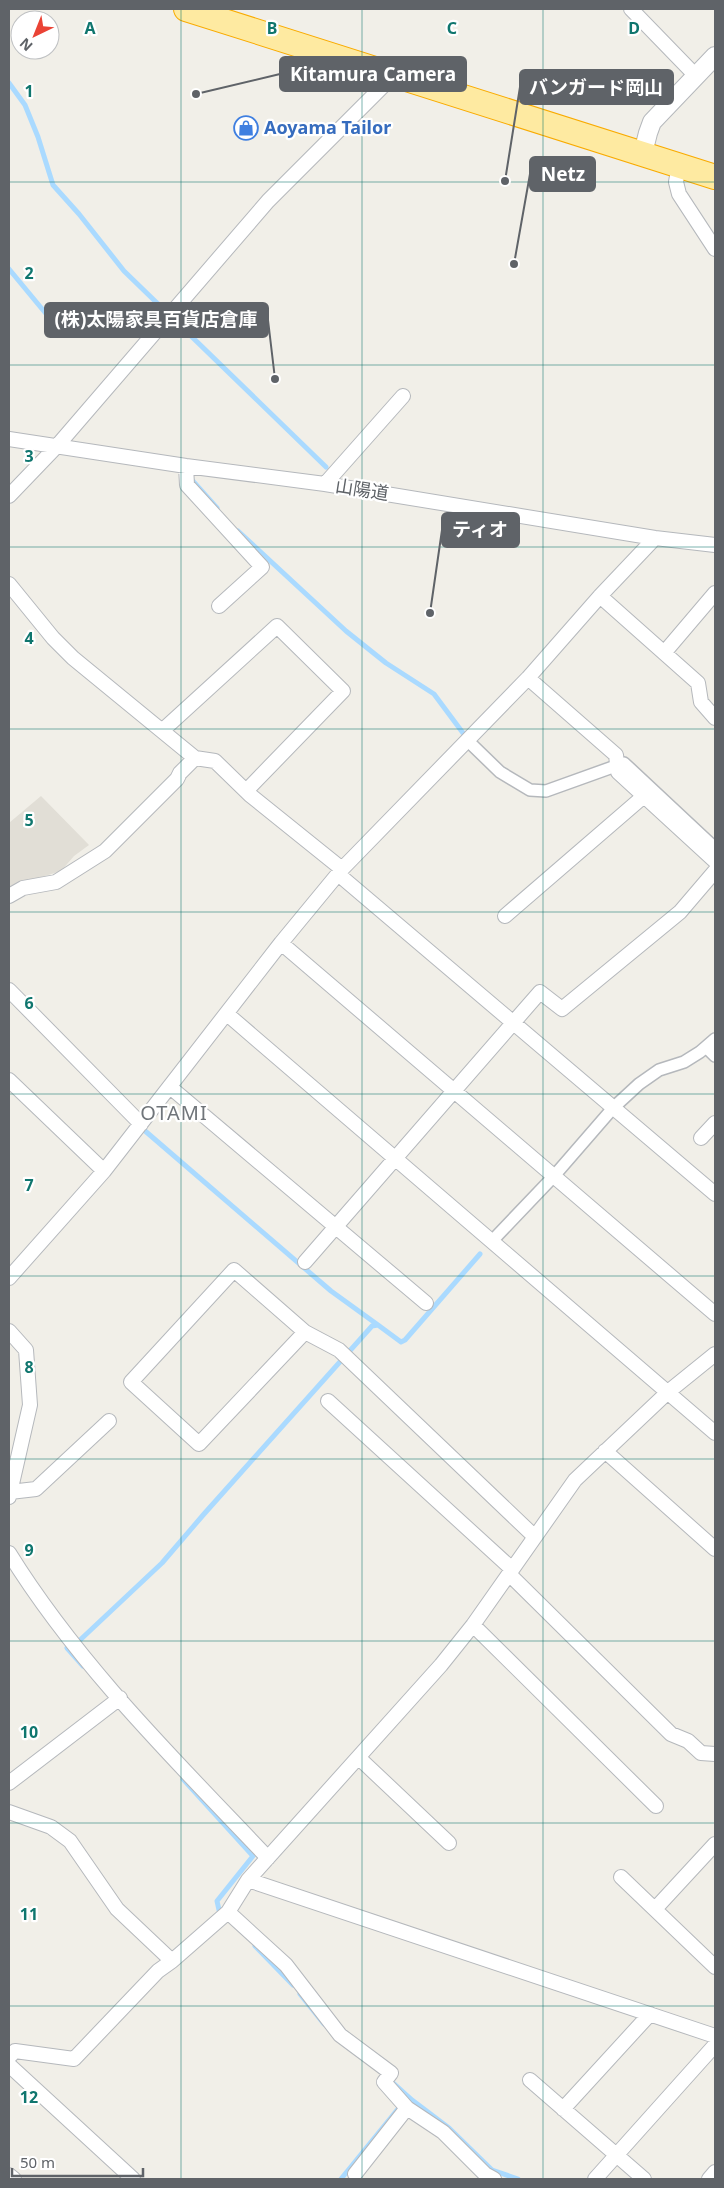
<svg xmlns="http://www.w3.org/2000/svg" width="724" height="2188" font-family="'Noto Sans','Noto Sans JP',sans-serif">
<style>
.education{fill:#e1ded6}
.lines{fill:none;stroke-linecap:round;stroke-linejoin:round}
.stream{stroke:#aadaff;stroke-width:5}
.pedestrian-casing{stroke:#b5b8bc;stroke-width:14}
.minor-casing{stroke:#b5b8bc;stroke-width:16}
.tertiary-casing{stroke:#b5b8bc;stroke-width:20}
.trunk-casing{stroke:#f9ab00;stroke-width:26}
.pedestrian{stroke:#fff;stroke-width:11}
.minor{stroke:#fff;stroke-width:14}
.tertiary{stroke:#fff;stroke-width:18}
.trunk{stroke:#feeaa1;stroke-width:24}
.grid{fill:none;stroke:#0f766e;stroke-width:1;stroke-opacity:0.55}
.labels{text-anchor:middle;stroke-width:4.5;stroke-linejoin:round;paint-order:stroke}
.shop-label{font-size:18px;font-weight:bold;fill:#366cbe;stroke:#fff;text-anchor:start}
.street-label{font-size:18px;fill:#5f6368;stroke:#fff}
.quarter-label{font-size:20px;letter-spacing:1px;fill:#70757a;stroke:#fff}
.grid-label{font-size:16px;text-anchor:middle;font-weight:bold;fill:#0f766e;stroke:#fff;stroke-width:4.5;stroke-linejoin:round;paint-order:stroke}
.leader{fill:none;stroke:#5f6368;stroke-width:2}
.callout-dot{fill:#5f6368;stroke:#fff;stroke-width:2}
.callout{fill:#5f6368;stroke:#5f6368;stroke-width:2}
.callout-label{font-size:19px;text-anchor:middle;font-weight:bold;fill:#fff}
</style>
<rect width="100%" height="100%" fill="#f1efe8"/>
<!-- education -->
<path class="education" d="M 41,796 L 89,845 L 74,856 L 61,871 L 9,887 L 9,823 Z"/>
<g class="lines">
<!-- stream -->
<path class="stream" d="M 9,83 L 25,105 L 38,137 L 53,185 L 79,214 L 124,271 L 326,467
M 9,269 L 57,327
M 191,479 L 217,508
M 238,531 L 346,631 L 386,663 L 434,694 L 463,733
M 144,1130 L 331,1291 L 378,1325
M 79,1641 L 162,1563 L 204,1514 L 372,1326 L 378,1325 L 401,1342 L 405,1340 L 480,1254
M 69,1647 L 67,1648 L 83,1666
M 183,1779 L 253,1856 L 217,1901 L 219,1910 L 223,1914
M 255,1946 L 293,1985
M 300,1994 L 324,2024
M 391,2081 L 412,2100 L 449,2128 L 492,2170 L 518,2179
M 341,2179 L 402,2104"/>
<!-- pedestrian casing -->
<g class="pedestrian-casing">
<path id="pedestrian" d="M 467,740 L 500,772 L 530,790 L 546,791 L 624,763 L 715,848
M 706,1047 L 715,1056
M 492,1241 L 554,1176 L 613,1108 L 639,1084 L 659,1070 L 684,1062 L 700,1052 L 715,1039"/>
</g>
<!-- minor casing -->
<g class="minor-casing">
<path id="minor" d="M 631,9 L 696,76
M 679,165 L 676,182 L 679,194 L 715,249
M 9,439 L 186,466 L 325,484 L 655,538 L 715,545
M 186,466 L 187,485 L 262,567 L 219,606
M 325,484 L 403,396
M 9,496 L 57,446 L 268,201 L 383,86 L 391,73
M 9,584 L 53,638 L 73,658 L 195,758 L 215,761 L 250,795 L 342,869
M 600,596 L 698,683 L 701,702 L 715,718
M 664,653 L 715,593
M 528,678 L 616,755 L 618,772 L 715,861
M 163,730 L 277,626 L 343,691 L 246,791
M 338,874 L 715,1194
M 9,896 L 23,888 L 56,882 L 105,851 L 177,779 L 180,773 L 195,758
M 505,916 L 644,796
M 281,943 L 715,1314
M 9,990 L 141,1124
M 227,1014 L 715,1433
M 9,1080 L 104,1171
M 170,1087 L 426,1303
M 701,1138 L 715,1123
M 305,1262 L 540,992 L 562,1009 L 680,912 L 715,871
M 9,1278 L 104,1171 L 281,943 L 342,869 L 528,678 L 600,596 L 655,538
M 9,1331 L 26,1350 L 30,1405 L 9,1497
M 305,1332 L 199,1444 L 131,1382 L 234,1270 L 305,1332 L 339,1350 L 535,1537
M 328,1401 L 512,1569
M 605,1451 L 715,1549
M 10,1492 L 36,1489 L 109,1421
M 9,1553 C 79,1666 177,1762 268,1858
M 509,1574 L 671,1734 L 688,1741 L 701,1753 L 715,1754
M 473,1625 L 656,1806
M 359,1758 L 449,1843
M 9,1783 L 120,1698
M 9,1812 L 51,1827 L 70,1841 L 117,1909 L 172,1961
M 621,1877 L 715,1967
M 248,1880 L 715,2036
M 655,1909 L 715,1844
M 228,1912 L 286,1965 L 340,2035 L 391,2073 L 384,2082 L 407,2108
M 9,2057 L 15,2051 L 74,2059 L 158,1971 L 172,1961 L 228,1912 L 248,1880 L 441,1665 L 473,1625 L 575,1480 L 668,1392 L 715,1354
M 9,2065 L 133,2179
M 530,2080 L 644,2179
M 563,2109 L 650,2014
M 355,2174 L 407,2108 L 443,2132 L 485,2174 L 494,2179
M 9,2175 L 14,2179
M 595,2179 L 715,2045
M 709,2179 L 715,2172"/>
</g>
<!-- tertiary casing -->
<g class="tertiary-casing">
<path id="tertiary" d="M 643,153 L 648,133 L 652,122 L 715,56"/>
</g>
<!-- trunk casing -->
<g class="trunk-casing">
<path id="trunk" d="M 186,9 L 715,177"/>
</g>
<!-- pedestrian -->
<use href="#pedestrian" class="pedestrian"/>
<!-- minor -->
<use href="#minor" class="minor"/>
<!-- tertiary -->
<use href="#tertiary" class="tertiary"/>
<!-- trunk -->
<use href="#trunk" class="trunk"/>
</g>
<!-- grid -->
<path class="grid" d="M 181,9 L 181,2179M 362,9 L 362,2179M 543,9 L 543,2179M 9,182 L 715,182M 9,365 L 715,365M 9,547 L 715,547M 9,729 L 715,729M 9,912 L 715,912M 9,1094 L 715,1094M 9,1276 L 715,1276M 9,1459 L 715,1459M 9,1641 L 715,1641M 9,1823 L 715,1823M 9,2006 L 715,2006"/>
<!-- icons -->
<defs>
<g id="shop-ring" transform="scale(1.25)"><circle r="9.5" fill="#fff" stroke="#3f7fe0" stroke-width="1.5"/><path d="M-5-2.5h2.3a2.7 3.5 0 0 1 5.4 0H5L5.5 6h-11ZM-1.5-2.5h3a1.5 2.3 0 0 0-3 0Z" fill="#3f7fe0"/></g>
</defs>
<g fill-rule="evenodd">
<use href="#shop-ring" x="246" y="128"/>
</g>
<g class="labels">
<!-- shop labels -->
<g class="shop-label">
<text x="264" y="134">Aoyama Tailor</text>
</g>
<!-- street labels -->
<g class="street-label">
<text transform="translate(362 490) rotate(9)" y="6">山陽道</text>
</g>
<!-- quarter labels -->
<g class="quarter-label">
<text x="174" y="1120">OTAMI</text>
</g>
</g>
<g class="grid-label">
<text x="90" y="34">A</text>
<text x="272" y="34">B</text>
<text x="452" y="34">C</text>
<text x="634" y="34">D</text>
<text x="29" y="97">1</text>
<text x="29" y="279">2</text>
<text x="29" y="462">3</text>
<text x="29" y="644">4</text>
<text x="29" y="826">5</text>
<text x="29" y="1009">6</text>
<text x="29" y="1191">7</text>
<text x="29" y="1373">8</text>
<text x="29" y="1556">9</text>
<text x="29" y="1738">10</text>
<text x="29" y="1920">11</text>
<text x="29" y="2103">12</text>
</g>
<!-- callouts -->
<path class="leader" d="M196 94L280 74M505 181L520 87M514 264L530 174M275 379L268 320M430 613L442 530"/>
<g class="callout-dot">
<circle cx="196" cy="94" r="5"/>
<circle cx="505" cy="181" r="5"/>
<circle cx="514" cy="264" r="5"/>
<circle cx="275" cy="379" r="5"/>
<circle cx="430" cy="613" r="5"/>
</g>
<g class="callout">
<rect x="280" y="57" width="186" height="34" rx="5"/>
<rect x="520" y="70" width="153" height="34" rx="5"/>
<rect x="530" y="157" width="65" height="34" rx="5"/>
<rect x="45" y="303" width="223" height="34" rx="5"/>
<rect x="442" y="513" width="77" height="34" rx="5"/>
</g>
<g class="callout-label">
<text x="373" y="81">Kitamura Camera</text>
<text x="596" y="94">バンガード岡山</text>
<text x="563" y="181">Netz</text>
<text x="156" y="326">(株)太陽家具百貨店倉庫</text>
<text x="480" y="536">ティオ</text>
</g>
<!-- border -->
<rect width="724" height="2188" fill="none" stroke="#5f6368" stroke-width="20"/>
<!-- north arrow -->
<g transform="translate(35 35) rotate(223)"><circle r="24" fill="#ffffff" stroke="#bfc1c3"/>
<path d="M0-4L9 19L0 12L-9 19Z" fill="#ea4335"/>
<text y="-8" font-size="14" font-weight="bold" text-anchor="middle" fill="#5f6368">N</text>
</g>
<!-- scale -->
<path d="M12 2168v8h131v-8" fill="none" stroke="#5f6368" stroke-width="2.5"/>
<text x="20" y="2168" font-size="15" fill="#5f6368" stroke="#ffffff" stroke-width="4" paint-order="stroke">50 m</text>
</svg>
